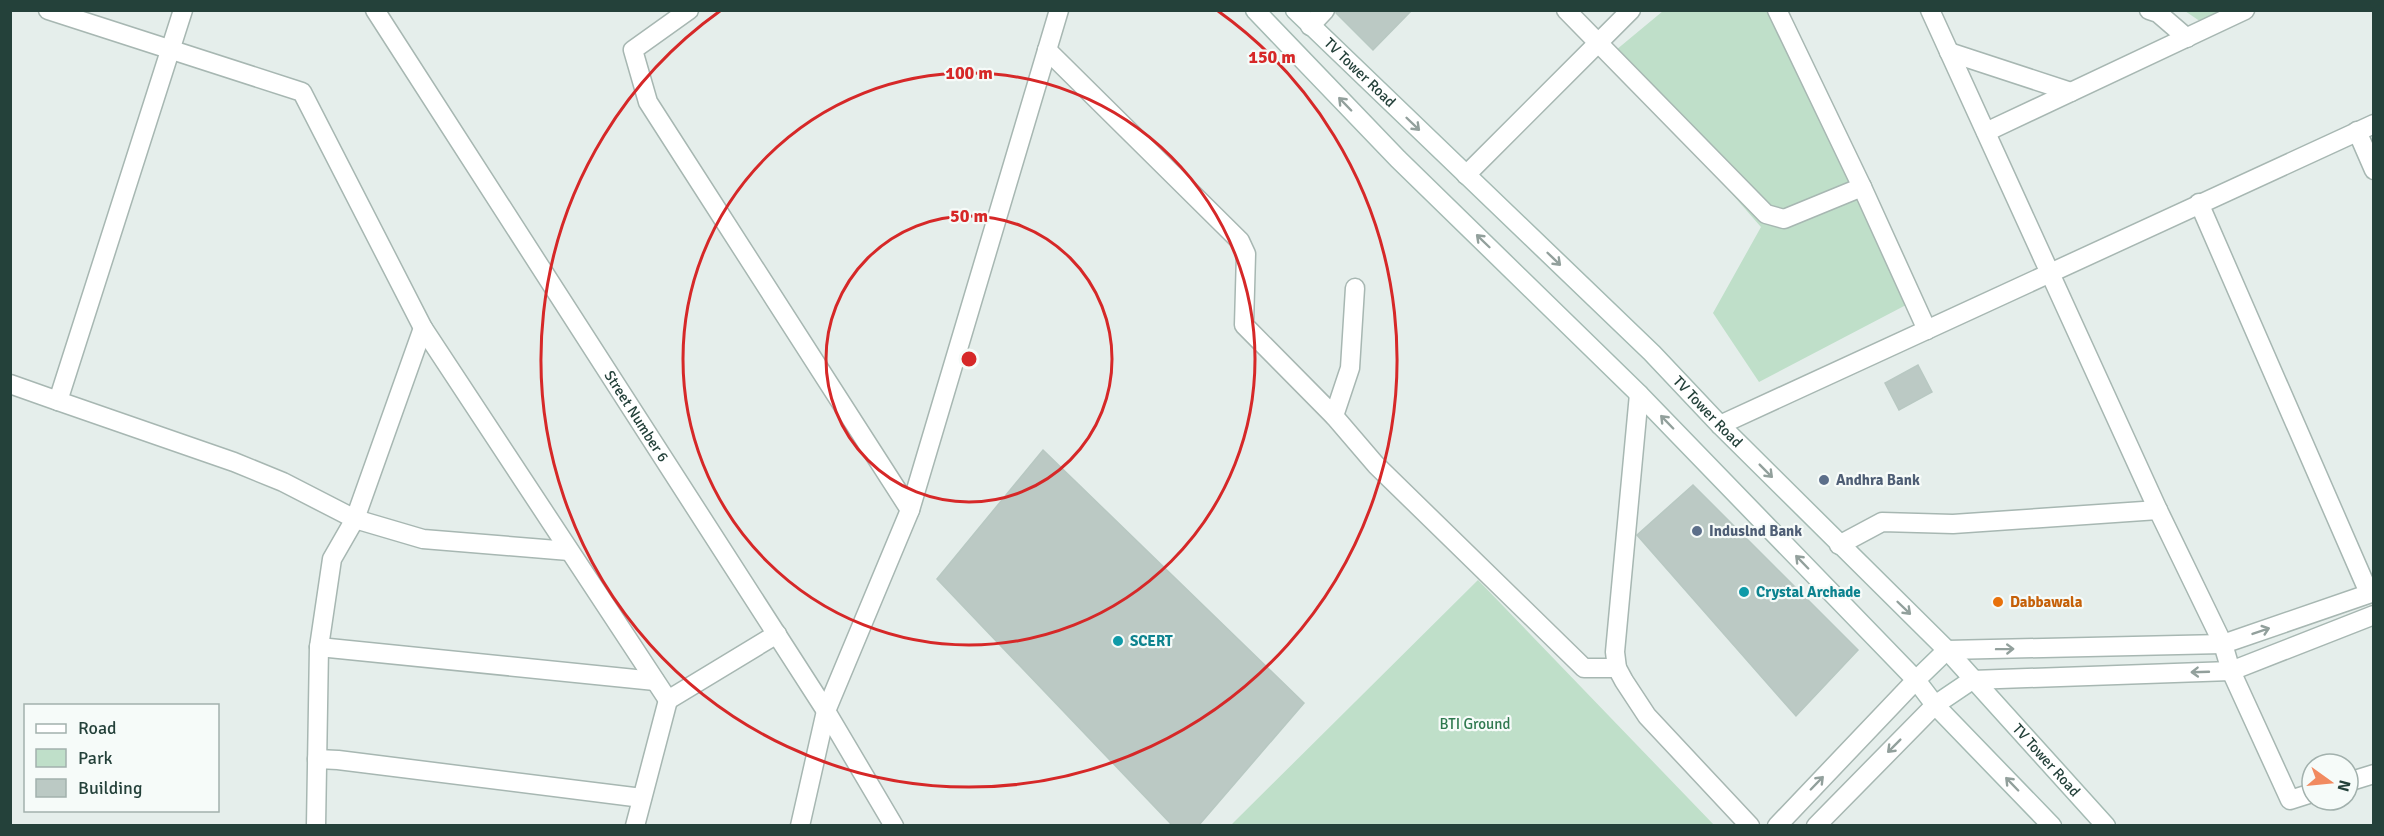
<svg xmlns="http://www.w3.org/2000/svg" width="2384" height="836" font-family="Signika,sans-serif">
<style>
.green{fill:#bfdfc9}
.building{fill:#bbc9c4;stroke:#b8c8c2;stroke-width:1.5}
.lines{fill:none;stroke-linecap:round;stroke-linejoin:round}
.minor-casing{stroke:#a7b7b2;stroke-width:21}
.tertiary-casing{stroke:#a7b7b2;stroke-width:21}
.secondary-casing{stroke:#a4bab3;stroke-width:21}
.minor{stroke:#fff;stroke-width:18}
.tertiary{stroke:#fff;stroke-width:18}
.secondary{stroke:#fff;stroke-width:18}
.oneway{stroke:#92a09c}
.ring{fill:none;stroke:#d62828;stroke-width:3}
.service-dot{fill:#5c6f8a;stroke:#f6fbf9;stroke-width:2}
.culture-dot{fill:#0f9aa8;stroke:#f6fbf9;stroke-width:2}
.food-dot{fill:#e8710a;stroke:#f6fbf9;stroke-width:2}
.labels{text-anchor:middle;stroke-width:4.5;stroke-linejoin:round;paint-order:stroke}
.street-label{font-size:15px;fill:#24413a;stroke:#f6fbf9}
.service-label{font-size:15px;font-weight:bold;fill:#4e5e75;stroke:#f6fbf9;text-anchor:start}
.culture-label{font-size:15px;font-weight:bold;fill:#0d838f;stroke:#f6fbf9;text-anchor:start}
.food-label{font-size:15px;font-weight:bold;fill:#c56008;stroke:#f6fbf9;text-anchor:start}
.park-label{font-size:15px;fill:#2e784e;stroke:#f6fbf9}
.centre{fill:#d62828;stroke:#f6fbf9;stroke-width:3}
.ring-label{font-size:18px;text-anchor:middle;font-weight:bold;fill:#d62828;stroke:#f6fbf9;stroke-width:4.5;stroke-linejoin:round;paint-order:stroke}
</style>
<rect width="100%" height="100%" fill="#e5eeeb"/>
<!-- green -->
<path class="green" d="M 1663,11 L 1768,11 L 1852,172 L 1906,305 L 1759,382 L 1713,313 L 1761,227 L 1610,55 Z
M 2185,11 L 2228,11 L 2207,26 Z
M 1478,580 L 1714,825 L 1231,825 Z"/>
<!-- building -->
<path class="building" d="M 1336,10 L 1412,10 L 1373,50 L 1336,13 Z
M 1918,365 L 1932,392 L 1899,410 L 1885,383 Z
M 1043,450 L 1304,703 L 1199,825 L 1172,825 L 937,579 Z
M 1693,485 L 1858,650 L 1796,716 L 1637,535 Z"/>
<g class="lines">
<!-- minor casing -->
<g class="minor-casing">
<g id="minor">
<path d="M 48,10 L 302,92 L 423,328 L 668,700 L 777,634"/>
<path id="s1" d="M 375,10 L 826,711 L 894,826"/>
<path d="M 689,10 L 633,50 L 648,102 L 910,510"/>
<path d="M 1566,10 L 1766,214 L 1784,219 L 1862,187"/>
<path d="M 1777,10 L 1862,187 L 1927,330"/>
<path d="M 1930,10 L 2158,510 L 2223,644 L 2231,671 L 2290,800 L 2312,793"/>
<path d="M 2149,10 L 2158,13 L 2187,38"/>
<path d="M 1310,26 L 1325,10"/>
<path d="M 1047,50 L 1240,241 L 1246,254 L 1244,325 L 1334,416 L 1376,465 L 1584,668 L 1617,668"/>
<path d="M 1949,52 L 2071,92"/>
<path d="M 2357,131 L 2374,170"/>
<path d="M 1986,132 L 2245,10"/>
<path d="M 1466,175 L 1631,10"/>
<path d="M 2199,203 L 2369,593"/>
<path d="M 10,384 L 58,401 L 183,10"/>
<path d="M 1639,394 L 1615,652 L 1617,668 L 1624,681 L 1647,716 L 1750,826"/>
<path d="M 58,401 L 234,462 L 283,482 L 355,519 L 423,539 L 569,551"/>
<path d="M 1334,416 L 1350,368 L 1355,288"/>
<path d="M 1720,425 L 2374,124"/>
<path d="M 1839,545 L 1882,522 L 1953,524 L 2158,510"/>
<path d="M 319,647 L 655,681"/>
<path d="M 317,759 L 338,760 L 642,798"/>
<path d="M 2348,782 L 2374,774"/>
<path d="M 316,826 L 319,647 L 332,559 L 355,519 L 423,328"/>
<path d="M 635,826 L 668,700"/>
<path d="M 800,826 L 826,711 L 910,510 L 1059,10"/>
</g>
</g>
<!-- tertiary casing -->
<g class="tertiary-casing">
<path id="tertiary" d="M 1947,650 L 2223,644 L 2374,592
M 1972,680 L 2231,671 L 2374,615
M 1777,826 L 1916,680
M 1816,826 L 1935,705"/>
</g>
<!-- secondary casing -->
<g class="secondary-casing">
<g id="secondary">
<path d="M 1255,10 L 1398,159 L 1639,394 L 1916,680 L 1935,705 L 2052,826"/>
<path id="s2" d="M 1295,10 L 1652,353 L 1720,425 L 1947,650 L 2106,826"/>
<path d="M 1916,680 L 1947,650"/>
<path d="M 1935,705 L 1972,680"/>
</g>
</g>
<!-- minor -->
<use href="#minor" class="minor"/>
<!-- tertiary -->
<use href="#tertiary" class="tertiary"/>
<!-- secondary -->
<use href="#secondary" class="secondary"/>
</g>
<!-- one-way arrows -->
<defs><path id="oneway-shaft" d="M-6 0H5M1.5-3L5.5 0L1.5 3" fill="none" stroke-width="1.6" stroke-linecap="round" stroke-linejoin="round" transform="scale(1.5)"/></defs>
<g class="oneway">
<use href="#oneway-shaft" transform="translate(1345 104) rotate(-134)"/>
<use href="#oneway-shaft" transform="translate(1413 124) rotate(44)"/>
<use href="#oneway-shaft" transform="translate(1483 241) rotate(-136)"/>
<use href="#oneway-shaft" transform="translate(1554 259) rotate(44)"/>
<use href="#oneway-shaft" transform="translate(1667 422) rotate(-134)"/>
<use href="#oneway-shaft" transform="translate(1766 471) rotate(45)"/>
<use href="#oneway-shaft" transform="translate(1802 562) rotate(-134)"/>
<use href="#oneway-shaft" transform="translate(1904 608) rotate(44)"/>
<use href="#oneway-shaft" transform="translate(2261 631) rotate(-19)"/>
<use href="#oneway-shaft" transform="translate(2005 649) rotate(-1)"/>
<use href="#oneway-shaft" transform="translate(2200 672) rotate(178)"/>
<use href="#oneway-shaft" transform="translate(1894 746) rotate(135)"/>
<use href="#oneway-shaft" transform="translate(1817 783) rotate(-46)"/>
<use href="#oneway-shaft" transform="translate(2012 784) rotate(-134)"/>
</g>
<!-- distance rings -->
<g class="ring">
<circle cx="969" cy="359" r="143"/>
<circle cx="969" cy="359" r="286"/>
<path d="M1218 11A428 428 0 1 1 720 11"/>
</g>
<!-- markers -->
<g class="service-dot">
<circle cx="1824" cy="480" r="6"/>
<circle cx="1697" cy="531" r="6"/>
</g>
<g class="culture-dot">
<circle cx="1744" cy="592" r="6"/>
<circle cx="1118" cy="641" r="6"/>
</g>
<circle class="food-dot" cx="1998" cy="602" r="6"/>
<g class="labels">
<!-- street labels -->
<g class="street-label">
<text dy="5" stroke="none"><textPath href="#s2" startOffset="90">TV Tower Road</textPath></text>
<text dy="5" stroke="none"><textPath href="#s2" startOffset="576">TV Tower Road</textPath></text>
<text dy="5" stroke="none"><textPath href="#s1" startOffset="483">Street Number 6</textPath></text>
<text dy="5" stroke="none"><textPath href="#s2" startOffset="1062">TV Tower Road</textPath></text>
</g>
<!-- service labels -->
<g class="service-label">
<text x="1836" y="485">Andhra Bank</text>
<text x="1709" y="536">Induslnd Bank</text>
</g>
<!-- culture labels -->
<g class="culture-label">
<text x="1756" y="597">Crystal Archade</text>
<text x="1130" y="646">SCERT</text>
</g>
<!-- food labels -->
<g class="food-label">
<text x="2010" y="607">Dabbawala</text>
</g>
<!-- park labels -->
<g class="park-label">
<text x="1475" y="729">BTI Ground</text>
</g>
</g>
<circle cx="969" cy="359" r="9" class="centre"/>
<g class="ring-label">
<text x="1272" y="63">150 m</text>
<text x="969" y="79">100 m</text>
<text x="969" y="222">50 m</text>
</g>
<!-- border -->
<rect width="2384" height="836" fill="none" stroke="#24413a" stroke-width="24"/>
<!-- legend -->
<rect x="24" y="704" width="195" height="108" fill="#f6fbf9" stroke="#a2b1ad" stroke-width="1.5"/>
<rect x="36" y="724" width="30" height="9" fill="#ffffff" stroke="#a2b1ad" stroke-width="1.5"/>
<text x="78" y="734" font-size="18" fill="#24413a">Road</text>
<rect x="36" y="749" width="30" height="18" fill="#bfdfc9" stroke="#a2b1ad" stroke-width="1.5"/>
<text x="78" y="764" font-size="18" fill="#24413a">Park</text>
<rect x="36" y="779" width="30" height="18" fill="#bbc9c4" stroke="#a2b1ad" stroke-width="1.5"/>
<text x="78" y="794" font-size="18" fill="#24413a">Building</text>
<!-- north arrow -->
<g transform="translate(2330 782) rotate(105)"><circle r="28" fill="#f6fbf9" stroke="#a2b1ad" stroke-width="1.5"/>
<path d="M0-4.5L10 22L0 15L-10 22Z" fill="#f18a60"/>
<text y="-9" font-size="16" font-weight="bold" text-anchor="middle" fill="#24413a">N</text>
</g>
</svg>
